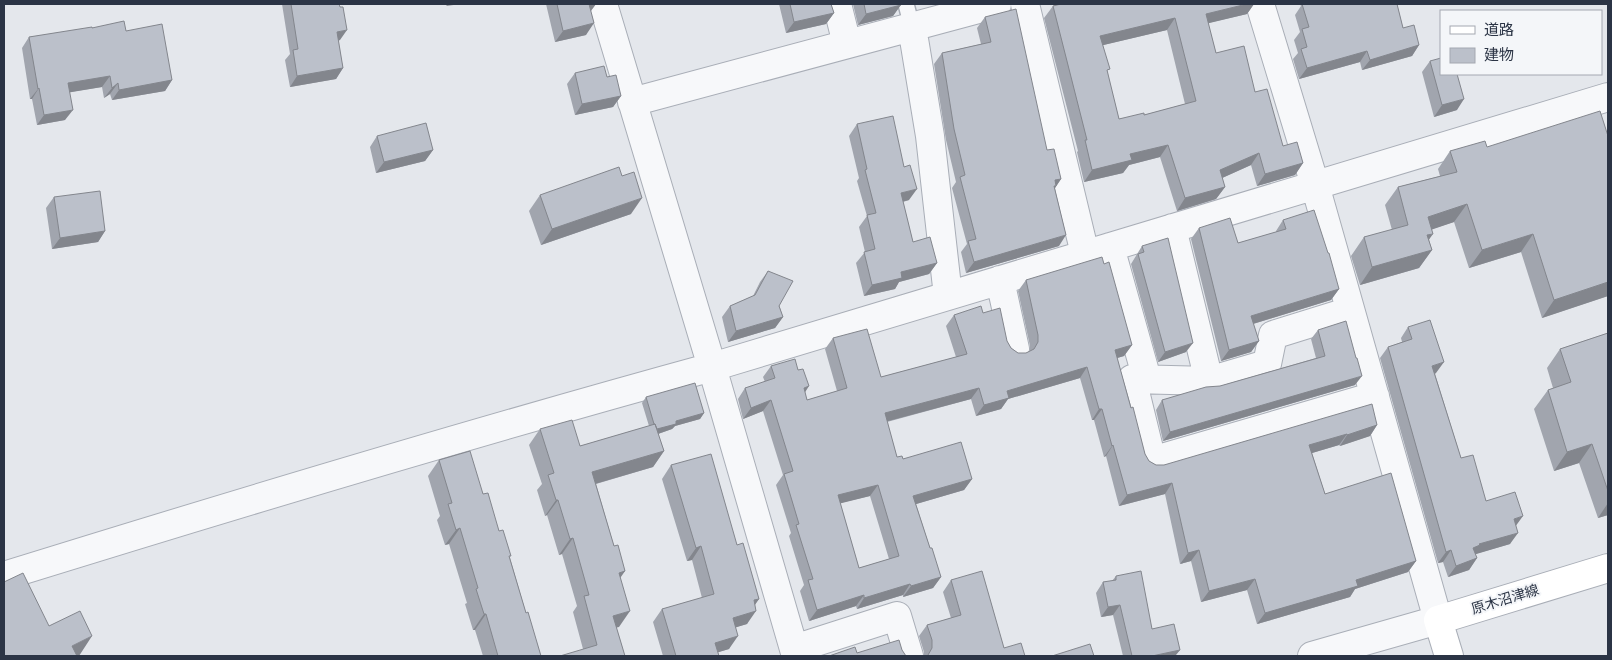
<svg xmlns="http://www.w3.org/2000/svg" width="1612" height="660" font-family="Helvetica,'Noto Sans JP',sans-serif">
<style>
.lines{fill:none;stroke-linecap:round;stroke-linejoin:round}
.service-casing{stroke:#a9aeb7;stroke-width:18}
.minor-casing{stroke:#a9aeb7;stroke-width:30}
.tertiary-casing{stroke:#a9aeb7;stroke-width:30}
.secondary-casing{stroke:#a9aeb7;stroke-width:30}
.service{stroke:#f7f8fa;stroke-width:15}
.minor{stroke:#f7f8fa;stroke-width:28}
.tertiary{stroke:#f7f8fa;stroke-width:28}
.secondary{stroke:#fff;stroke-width:28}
.wall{fill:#a1a5ae;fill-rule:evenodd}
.shaded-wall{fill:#83868d}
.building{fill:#bbc0ca;stroke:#83868d;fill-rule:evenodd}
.labels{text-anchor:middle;stroke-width:4;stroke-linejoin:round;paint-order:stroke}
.street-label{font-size:14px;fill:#2b3445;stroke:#f4f6f9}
</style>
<rect width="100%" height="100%" fill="#e4e7ec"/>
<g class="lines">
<!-- service casing -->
<g class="service-casing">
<path id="service" d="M 906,4 L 912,27"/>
</g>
<!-- minor casing -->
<g class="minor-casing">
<path id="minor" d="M 603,4 L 712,367 L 796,656
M 837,4 L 847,44
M 1025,4 L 1085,254
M 1260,4 L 1315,185 L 1438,620
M 912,27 L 930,136 L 948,296
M 632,102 L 997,4
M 1172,228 L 1209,381
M 1110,247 L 1147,379
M 1000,280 L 1015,349
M 1350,311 L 1273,335 L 1267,364 L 1209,381 L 1132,379 L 1152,461 L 1375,396
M 4,576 C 239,503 475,432 712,367 L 1608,97
M 794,649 L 897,616 L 909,656"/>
</g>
<!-- tertiary casing -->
<g class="tertiary-casing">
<path id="tertiary" d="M 1312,656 L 1438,620"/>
</g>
<!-- secondary casing -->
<g class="secondary-casing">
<path id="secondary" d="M 1449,656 L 1438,620 L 1608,568"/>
</g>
<!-- service -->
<use href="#service" class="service"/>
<!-- minor -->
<use href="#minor" class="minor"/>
<!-- tertiary -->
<use href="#tertiary" class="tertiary"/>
<!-- secondary -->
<use href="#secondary" class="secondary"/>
</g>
<!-- wall -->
<path class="wall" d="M 282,4 L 339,4 L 340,40 L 338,41 L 343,68 L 336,79 L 290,87 L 285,60 L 290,54 Z
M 546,4 L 596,4 L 591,11 L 586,35 L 555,42 Z
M 779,4 L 831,4 L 834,13 L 826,24 L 786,33 Z
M 853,4 L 901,4 L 893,16 L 858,25 Z
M 1061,4 L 1254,4 L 1247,14 L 1208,23 L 1216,53 L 1255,92 L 1283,146 L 1303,163 L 1295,175 L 1257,186 L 1251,165 L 1222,178 L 1225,187 L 1216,199 L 1177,211 L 1160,157 L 1129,165 L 1123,173 L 1084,182 L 1077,152 L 1078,151 L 1044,18 L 1053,6 ZM 1167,30 L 1185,104 L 1144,115 L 1119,119 L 1107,72 L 1103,45 Z
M 1300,4 L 1397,4 L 1403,28 L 1419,45 L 1412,56 L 1362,70 L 1360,62 L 1299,79 L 1293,59 L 1298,53 L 1294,40 L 1300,32 L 1295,15 L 1301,6 Z
M 985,17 L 1047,150 L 1061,179 L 1055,188 L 1059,246 L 966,273 L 961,252 L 967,244 L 952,188 L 956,182 L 946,140 L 934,64 L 942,53 L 981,44 L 977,28 Z
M 92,28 L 126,31 L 172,80 L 165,91 L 112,100 L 110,94 L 104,98 L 102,87 L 70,92 L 65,120 L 37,125 L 32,99 L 30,99 L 22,48 L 29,37 Z
M 1430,61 L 1457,110 L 1434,117 L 1422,72 Z
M 575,73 L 607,77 L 621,96 L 613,107 L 575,115 L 567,84 Z
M 857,124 L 909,200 L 903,202 L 913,242 L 937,263 L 929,274 L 899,282 L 895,289 L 864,296 L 856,263 L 865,252 L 859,227 L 867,216 L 857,181 L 859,178 L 849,136 Z
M 377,136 L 433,150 L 425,161 L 376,173 L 370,147 Z
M 1608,136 L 1608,296 L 1542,318 L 1521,252 L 1469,268 L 1454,222 L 1432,229 L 1429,240 L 1432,250 L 1419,268 L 1360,285 L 1351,256 L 1364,237 L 1392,230 L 1385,205 L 1398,187 L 1440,176 L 1438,169 L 1450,151 L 1487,147 Z
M 540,195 L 631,214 L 541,245 L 529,211 Z
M 54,197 L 105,231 L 98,242 L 52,249 L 46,208 Z
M 1283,220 L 1339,289 L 1331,300 L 1253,324 L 1259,341 L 1251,352 L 1221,361 L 1191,239 L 1199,228 L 1238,243 L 1276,232 L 1276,231 Z
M 1142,246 L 1186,352 L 1158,362 L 1131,264 Z
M 768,271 L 783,317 L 775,328 L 728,342 L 722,317 L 730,306 L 753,296 L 760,282 Z
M 1026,280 L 1132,345 L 1124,356 L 1117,358 L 1145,454 L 1149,461 L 1156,465 L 1164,465 L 1377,425 L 1370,436 L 1340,446 L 1339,445 L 1312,453 L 1325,494 L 1416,561 L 1408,572 L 1355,589 L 1350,597 L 1257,624 L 1247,590 L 1201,602 L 1191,561 L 1180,564 L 1165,494 L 1119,506 L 1106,456 L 1104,457 L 1094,420 L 1092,420 L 1080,378 L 1008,399 L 1001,409 L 976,416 L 971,399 L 887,422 L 897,457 L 972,479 L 964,490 L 916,504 L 930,548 L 941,577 L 933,588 L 903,597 L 903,595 L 857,609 L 856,606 L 809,621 L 800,591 L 804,585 L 789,536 L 791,533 L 776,485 L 783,475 L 763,411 L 743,419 L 738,399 L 745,388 L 765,382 L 763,377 L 771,366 L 805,393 L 807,400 L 837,391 L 825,349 L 833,338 L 881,377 L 956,357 L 946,326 L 954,315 L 983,313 L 1007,341 L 1011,348 L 1018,353 L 1026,353 L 1030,351 L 1030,346 L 1018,291 ZM 870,496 L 889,559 L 859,568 L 840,503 Z
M 1408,327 L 1436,373 L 1435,374 L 1461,458 L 1486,501 L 1516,526 L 1510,544 L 1475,554 L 1477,558 L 1469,570 L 1448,577 L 1443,562 L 1438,563 L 1380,358 L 1388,347 L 1402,342 L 1401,338 Z
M 1318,330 L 1355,385 L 1163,441 L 1156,410 L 1162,400 L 1220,386 L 1316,358 L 1311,339 Z
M 1608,333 L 1608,515 L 1598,518 L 1579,463 L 1554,471 L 1534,409 L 1548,390 L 1553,388 L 1547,368 L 1560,349 Z
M 646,397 L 704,413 L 700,419 L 675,426 L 672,429 L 658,434 L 664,451 L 653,467 L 596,484 L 614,546 L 625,571 L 620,577 L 619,627 L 616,627 L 625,656 L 583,649 L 573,612 L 577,606 L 562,554 L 559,555 L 547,515 L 545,516 L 537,490 L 542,484 L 529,445 L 540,429 L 580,446 L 649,426 L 642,403 Z
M 439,460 L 483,494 L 510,558 L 526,613 L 541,656 L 483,656 L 475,630 L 473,630 L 465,604 L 467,603 L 449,544 L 445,545 L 437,520 L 440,516 L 428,476 Z
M 671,465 L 737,545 L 759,599 L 755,604 L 747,624 L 736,627 L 729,649 L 718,652 L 719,656 L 663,656 L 653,622 L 662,609 L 702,598 L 692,560 L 687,561 L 662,479 Z
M 1116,576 L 1152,629 L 1180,650 L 1175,656 L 1123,656 L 1113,615 L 1101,617 L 1096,593 L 1103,582 L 1112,581 Z
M 951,580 L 1004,648 L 1025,656 L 924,656 L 924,652 L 919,636 L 927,625 L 951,618 L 943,592 Z"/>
<!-- shaded-wall -->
<path class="shaded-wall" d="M 448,4 L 461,4 L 446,6 Z
M 589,4 L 596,4 L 589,13 Z
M 1247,4 L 1254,4 L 1247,14 L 1197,26 L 1206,14 Z
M 901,5 L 893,16 L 858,25 L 866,14 Z
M 834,13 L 826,24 L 786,33 L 794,22 Z
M 1175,18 L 1167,30 L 1091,48 L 1100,36 Z
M 594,23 L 586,35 L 555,42 L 563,31 Z
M 347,30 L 340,40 L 330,42 L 337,32 Z
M 1419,45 L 1412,56 L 1362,70 L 1370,60 Z
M 1367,51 L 1360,62 L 1299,79 L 1307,68 Z
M 343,68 L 336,79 L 290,87 L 297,76 Z
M 110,76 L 102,87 L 60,94 L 68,83 Z
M 172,80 L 165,91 L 112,100 L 119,90 Z
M 118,83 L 110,94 L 104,98 L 112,88 Z
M 39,88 L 32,99 L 30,99 L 38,89 Z
M 621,96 L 613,107 L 575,115 L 582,104 Z
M 1464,99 L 1457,110 L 1434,117 L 1442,105 Z
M 73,110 L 65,120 L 37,125 L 44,115 Z
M 1168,145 L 1160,157 L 1129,165 L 1123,173 L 1084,182 L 1092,170 L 1130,154 Z
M 433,150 L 425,161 L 376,173 L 384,162 Z
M 1259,153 L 1251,165 L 1211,183 L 1220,170 Z
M 1303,163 L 1295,175 L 1257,186 L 1265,174 Z
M 1061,179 L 1049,197 L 1055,180 Z
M 1225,187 L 1216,199 L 1177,211 L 1185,198 Z
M 917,189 L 909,200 L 893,204 L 901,193 Z
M 642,198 L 631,214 L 541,245 L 552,229 Z
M 1467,204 L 1454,222 L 1416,235 L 1428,217 Z
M 105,231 L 98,242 L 52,249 L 60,238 Z
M 1433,234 L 1420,252 L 1427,235 Z
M 1533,234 L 1521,252 L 1469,268 L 1482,250 Z
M 1066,235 L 1059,246 L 966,273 L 974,262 Z
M 1432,250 L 1419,268 L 1360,285 L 1372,267 Z
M 937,263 L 929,274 L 899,282 L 895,289 L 864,296 L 872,285 L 901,272 Z
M 1608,282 L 1608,296 L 1542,318 L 1554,300 Z
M 1339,289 L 1331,300 L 1243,327 L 1251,316 Z
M 783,317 L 775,328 L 728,342 L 736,331 Z
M 1259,341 L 1251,352 L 1221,361 L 1229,350 Z
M 1193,343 L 1186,352 L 1158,362 L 1165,352 Z
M 1132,345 L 1124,356 L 1107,361 L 1115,350 Z
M 1444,362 L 1436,373 L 1424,377 L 1432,366 Z
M 1087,367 L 1080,378 L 1008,399 L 1001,409 L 976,416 L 984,405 L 1007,391 Z
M 1362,376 L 1355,385 L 1163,441 L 1170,432 Z
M 809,386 L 802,397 L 804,388 Z
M 979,388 L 971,399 L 877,424 L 885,413 Z
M 771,400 L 763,411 L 743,419 L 751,408 Z
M 1099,409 L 1102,409 L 1094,420 L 1092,420 Z
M 704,413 L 700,419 L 675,426 L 672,429 L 652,436 L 656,430 L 676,421 Z
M 1377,425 L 1370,436 L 1340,446 L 1347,435 Z
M 1347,434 L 1339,445 L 1302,456 L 1309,445 Z
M 1592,444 L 1579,463 L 1554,471 L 1567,452 Z
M 1113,445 L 1106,456 L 1104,457 L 1112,446 Z
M 664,451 L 653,467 L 581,488 L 592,472 Z
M 972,479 L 964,490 L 906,507 L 913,496 Z
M 1172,483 L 1165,494 L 1119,506 L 1127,495 Z
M 878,485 L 870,496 L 830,506 L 838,495 Z
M 556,500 L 558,500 L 547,515 L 545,516 Z
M 1608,503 L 1608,515 L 1598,518 Z
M 1523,516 L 1515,527 L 1514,519 Z
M 460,528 L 449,544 L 445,545 L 456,530 Z
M 1518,533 L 1510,544 L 1473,555 L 1473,548 L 1479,544 Z
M 573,538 L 562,554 L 559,555 L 570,539 Z
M 701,546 L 692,560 L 687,561 L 696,548 Z
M 1199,550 L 1191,561 L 1180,564 L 1188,553 Z
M 1451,550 L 1443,562 L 1438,563 L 1446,552 Z
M 1477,558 L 1469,570 L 1448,577 L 1456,566 Z
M 1416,561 L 1408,572 L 1355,589 L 1350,597 L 1257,624 L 1265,613 L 1356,580 Z
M 625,571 L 614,587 L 619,573 Z
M 941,577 L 933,588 L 903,597 L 911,586 Z
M 1255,579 L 1247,590 L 1201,602 L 1209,591 Z
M 910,584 L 903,595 L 857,609 L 864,598 Z
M 864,595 L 856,606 L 809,621 L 817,610 Z
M 759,599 L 750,612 L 754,600 Z
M 1120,605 L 1113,615 L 1101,617 L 1108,607 Z
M 630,611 L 619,627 L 602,631 L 613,616 Z
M 756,611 L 747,624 L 724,631 L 733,618 Z
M 484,614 L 486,614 L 475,630 L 473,630 Z
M 92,636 L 79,656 L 66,656 L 72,646 Z
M 738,636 L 729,649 L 706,656 L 715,643 Z
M 1180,650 L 1175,656 L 1152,656 Z"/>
<!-- building -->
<path class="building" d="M 291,4 L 339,4 L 340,7 L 343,7 L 347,30 L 337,32 L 343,68 L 297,76 L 293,50 L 298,49 Z
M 557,4 L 589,4 L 594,23 L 563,31 Z
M 790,4 L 831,4 L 834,13 L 794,22 Z
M 864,4 L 901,4 L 901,5 L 866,14 Z
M 1061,4 L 1247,4 L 1206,14 L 1216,53 L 1244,46 L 1255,92 L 1267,89 L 1283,146 L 1297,142 L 1303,163 L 1265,174 L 1259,153 L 1220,170 L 1225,187 L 1185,198 L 1168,145 L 1130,154 L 1132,160 L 1092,170 L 1085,140 L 1087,140 L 1053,6 ZM 1175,18 L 1196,101 L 1144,115 L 1144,113 L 1119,119 L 1107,70 L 1110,69 L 1100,36 Z
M 1302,4 L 1397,4 L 1403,28 L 1414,25 L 1419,45 L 1370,60 L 1367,51 L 1307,68 L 1301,49 L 1307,47 L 1302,29 L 1309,27 Z
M 1016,9 L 1047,150 L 1054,149 L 1061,179 L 1055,180 L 1056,186 L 1054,186 L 1066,235 L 974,262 L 968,241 L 976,239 L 960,177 L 965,175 L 954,129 L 942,53 L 991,42 L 985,17 Z
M 124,21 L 126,31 L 162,24 L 172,80 L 119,90 L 118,83 L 112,88 L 110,76 L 68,83 L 73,110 L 44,115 L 39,88 L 38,89 L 29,37 L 92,27 L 92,28 Z
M 1441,58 L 1441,74 L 1457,74 L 1464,99 L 1442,105 L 1430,61 Z
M 604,66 L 607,77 L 616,75 L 621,96 L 582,104 L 575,73 Z
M 1600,111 L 1608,136 L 1608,282 L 1554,300 L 1533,234 L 1482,250 L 1467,204 L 1428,217 L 1433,234 L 1427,235 L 1432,250 L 1372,267 L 1364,237 L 1408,225 L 1398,187 L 1457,172 L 1450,151 L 1485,141 L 1487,147 Z
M 893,116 L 904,167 L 910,165 L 917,189 L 901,193 L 913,242 L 930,237 L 937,263 L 901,272 L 902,278 L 872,285 L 864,252 L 875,249 L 867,215 L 876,213 L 865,170 L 867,169 L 857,124 Z
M 426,123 L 433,150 L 384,162 L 377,136 Z
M 619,167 L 622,176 L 634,172 L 642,198 L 552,229 L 540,195 Z
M 100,191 L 105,231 L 60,238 L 54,197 Z
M 1314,210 L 1328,253 L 1329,253 L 1339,289 L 1251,316 L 1259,341 L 1229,350 L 1199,228 L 1230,218 L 1238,243 L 1286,229 L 1283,220 Z
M 1168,238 L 1193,343 L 1165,352 L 1138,254 L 1144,252 L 1142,246 Z
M 1102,257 L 1104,264 L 1109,262 L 1132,345 L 1115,350 L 1131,408 L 1133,407 L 1145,454 L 1149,461 L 1156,465 L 1164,465 L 1372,404 L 1377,425 L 1347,435 L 1347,434 L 1309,445 L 1325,494 L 1391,473 L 1416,561 L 1356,580 L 1358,586 L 1265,613 L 1255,579 L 1209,591 L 1199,550 L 1188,553 L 1172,483 L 1127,495 L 1113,445 L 1112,446 L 1102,409 L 1099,409 L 1087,367 L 1007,391 L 1009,398 L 984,405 L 979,388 L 885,413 L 897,457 L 902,456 L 903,459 L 961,442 L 972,479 L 913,496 L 930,548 L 932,548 L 941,577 L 911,586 L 910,584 L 864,598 L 864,595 L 817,610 L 808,580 L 813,579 L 796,525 L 799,524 L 784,474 L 793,471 L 771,400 L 751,408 L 745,388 L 775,378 L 771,366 L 795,359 L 798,370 L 803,369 L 809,386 L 804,388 L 807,400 L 847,388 L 833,338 L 867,329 L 881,377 L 967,354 L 954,315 L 981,306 L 983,313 L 1000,308 L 1007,341 L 1011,348 L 1018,353 L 1026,353 L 1034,349 L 1038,342 L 1038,335 L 1026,280 ZM 878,485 L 899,556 L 859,568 L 838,495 Z
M 768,271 L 793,281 L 779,306 L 783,317 L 736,331 L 730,306 L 755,295 Z
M 1430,320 L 1444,362 L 1432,366 L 1461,458 L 1473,455 L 1486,501 L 1515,492 L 1523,516 L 1514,519 L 1518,533 L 1479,544 L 1480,545 L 1473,548 L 1477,558 L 1456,566 L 1451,550 L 1446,552 L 1388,347 L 1412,339 L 1408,327 Z
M 1346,321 L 1356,358 L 1357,358 L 1362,376 L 1170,432 L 1162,400 L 1206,387 L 1220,386 L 1325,356 L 1318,330 Z
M 1608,333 L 1608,491 L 1592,444 L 1567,452 L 1548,390 L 1571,382 L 1560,349 Z
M 695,383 L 704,413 L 676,421 L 676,424 L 657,429 L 655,424 L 654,424 L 646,397 Z
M 572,420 L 580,446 L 655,424 L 664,451 L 592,472 L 614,546 L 618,545 L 625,571 L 619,573 L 630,611 L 613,616 L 625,656 L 560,656 L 597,645 L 584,596 L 589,595 L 573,538 L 570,539 L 558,500 L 556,500 L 548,475 L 554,473 L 540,429 Z
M 470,451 L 483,494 L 488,493 L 499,531 L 503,530 L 511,556 L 509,556 L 526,613 L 528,612 L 541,656 L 498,656 L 486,614 L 484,614 L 476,589 L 478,588 L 460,528 L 456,530 L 448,504 L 452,503 L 439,460 Z
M 711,454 L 737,545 L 743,543 L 759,599 L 754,600 L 756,611 L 733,618 L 738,636 L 715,643 L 719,656 L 676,656 L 662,609 L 714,594 L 701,546 L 696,548 L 671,465 Z
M 982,571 L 1004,648 L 1021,643 L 1025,656 L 927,656 L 928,655 L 932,648 L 932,640 L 927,625 L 961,615 L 951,580 Z
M 1141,571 L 1152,629 L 1174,624 L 1180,650 L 1152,656 L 1132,656 L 1120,605 L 1108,607 L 1103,582 L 1116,580 L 1116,576 Z
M 23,573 L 49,626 L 80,611 L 92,636 L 72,646 L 77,656 L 4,656 L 4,582 Z
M 899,640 L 902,650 L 906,656 L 829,656 L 855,647 L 857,653 Z
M 1090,644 L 1094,656 L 1052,656 Z"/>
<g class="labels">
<!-- street labels -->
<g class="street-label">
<text transform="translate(1505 599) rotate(-17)" y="5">原木沼津線</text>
</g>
</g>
<!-- border -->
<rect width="1612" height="660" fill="none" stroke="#2b3445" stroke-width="10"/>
<!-- legend -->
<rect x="1440" y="10" width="162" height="65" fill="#f4f6f9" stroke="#a4a8b1"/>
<rect x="1450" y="26" width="25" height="8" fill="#ffffff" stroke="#a4a8b1"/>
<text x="1484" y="35" font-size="15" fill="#2b3445">道路</text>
<rect x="1450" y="48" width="25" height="15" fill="#bbc0ca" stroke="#a4a8b1"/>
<text x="1484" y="60" font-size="15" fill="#2b3445">建物</text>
</svg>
